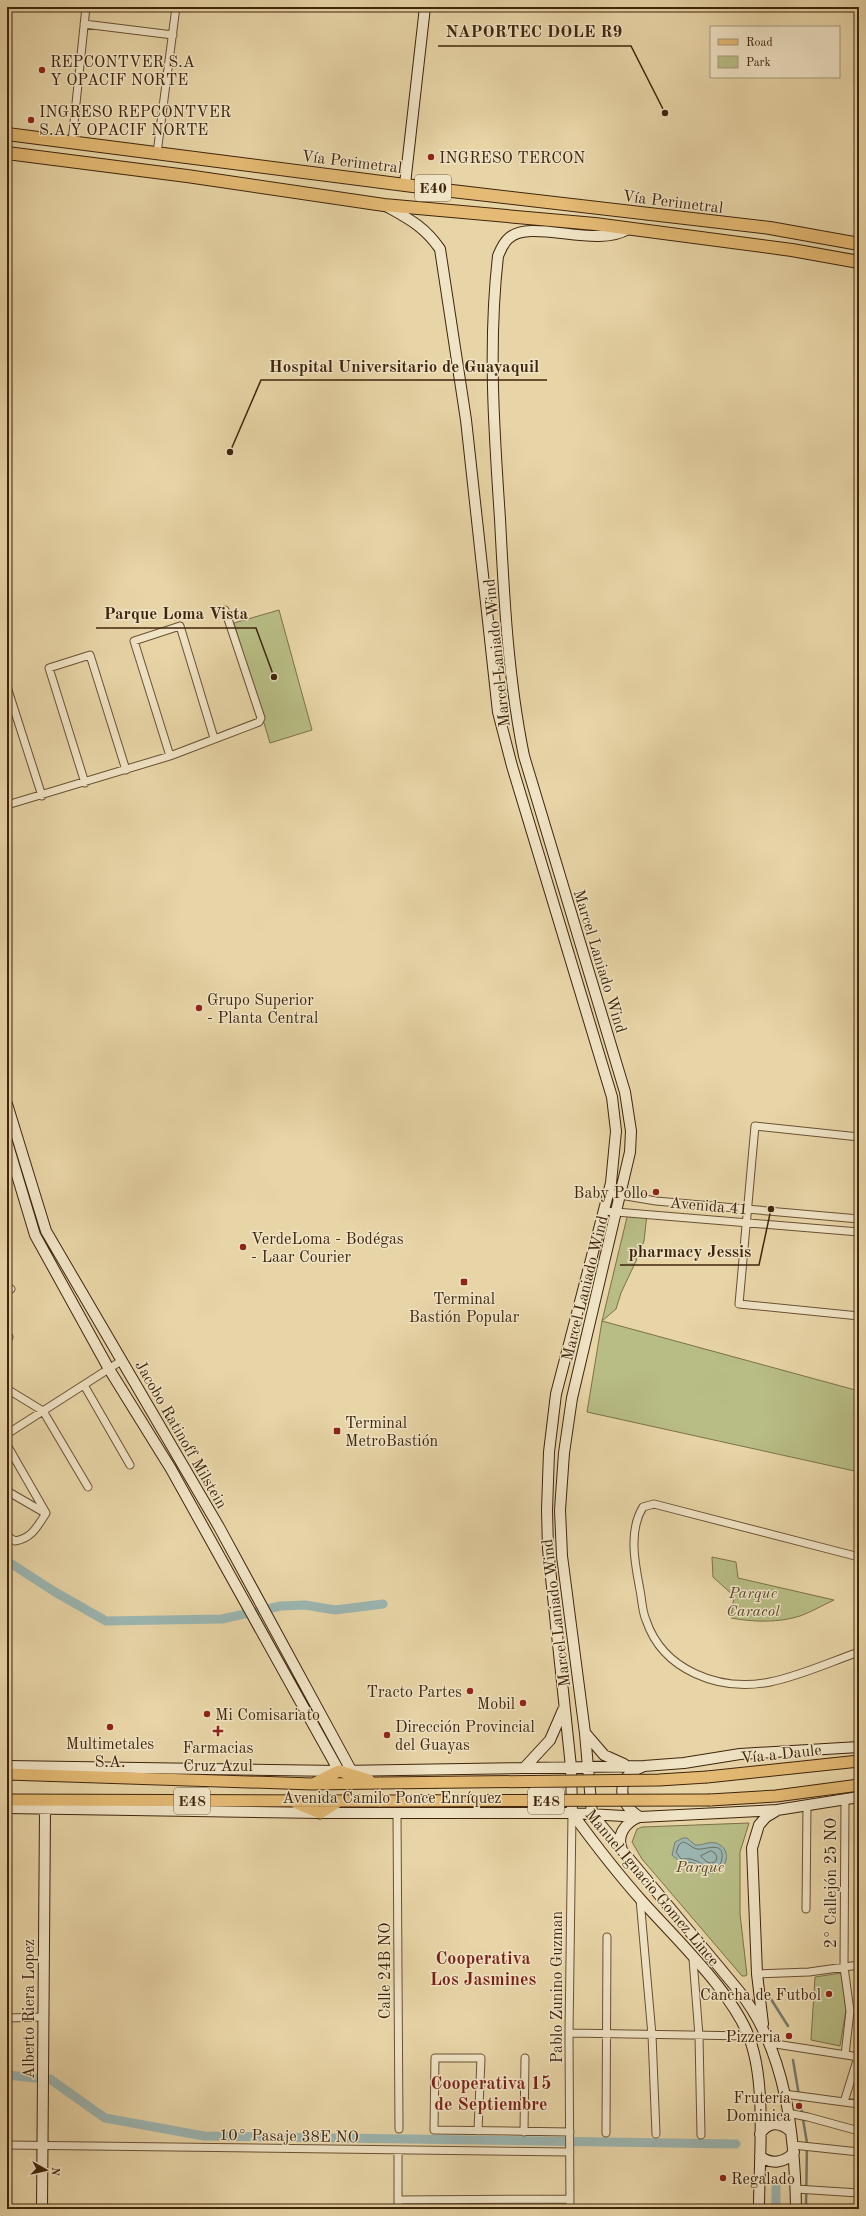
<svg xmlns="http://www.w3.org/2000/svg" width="866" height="2216" font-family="'Old Standard TT',serif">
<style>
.green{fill:#b8bd85;stroke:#7c7148}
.water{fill:#9bb6b2;stroke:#767c70}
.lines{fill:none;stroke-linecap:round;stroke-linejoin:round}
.shore{stroke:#6d6e5f;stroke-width:1}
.stream{stroke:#767c70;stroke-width:2.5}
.canal{stroke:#9bb6b2;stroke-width:9}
.street-casing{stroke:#695133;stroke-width:9}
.secondary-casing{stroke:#3f250c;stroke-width:12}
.primary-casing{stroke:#3f250c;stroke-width:13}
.highway-casing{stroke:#3f250c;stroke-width:14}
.street{stroke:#f0e4c6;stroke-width:7}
.secondary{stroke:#f0e4c6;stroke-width:10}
.primary{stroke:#e4ba74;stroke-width:11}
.highway{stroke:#e4ba74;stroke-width:12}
.primary-bridge-casing{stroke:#3f250c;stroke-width:13;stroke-linecap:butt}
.primary-bridge{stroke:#e4ba74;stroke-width:11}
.poi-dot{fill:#8f2418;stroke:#f0e4c6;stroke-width:1.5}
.labels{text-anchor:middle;stroke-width:3;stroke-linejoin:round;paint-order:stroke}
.shield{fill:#f0e4c6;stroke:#745e44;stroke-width:1}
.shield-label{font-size:15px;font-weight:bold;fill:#3f250c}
.poi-label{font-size:16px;fill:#3f250c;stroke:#f0e4c6;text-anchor:start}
.street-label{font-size:16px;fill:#3f250c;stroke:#f0e4c6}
.park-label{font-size:16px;font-style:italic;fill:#5d4b2a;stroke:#f0e4c6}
.quarter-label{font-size:18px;font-weight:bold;fill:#7a1f14;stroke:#f0e4c6}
.leader{fill:none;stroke:#3f250c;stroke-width:1.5}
.callout-dot{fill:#3f250c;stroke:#f0e4c6;stroke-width:1.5}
.callout-label{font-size:17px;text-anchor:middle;font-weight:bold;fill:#3f250c;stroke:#f0e4c6;stroke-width:3;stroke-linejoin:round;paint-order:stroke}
</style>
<rect width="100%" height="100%" fill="#e8d5a7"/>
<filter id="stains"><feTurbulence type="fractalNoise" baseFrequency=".005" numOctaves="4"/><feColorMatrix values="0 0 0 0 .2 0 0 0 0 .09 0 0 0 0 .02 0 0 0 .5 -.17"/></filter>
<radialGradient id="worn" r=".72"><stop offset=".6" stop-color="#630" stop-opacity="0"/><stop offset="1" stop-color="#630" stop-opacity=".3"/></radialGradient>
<!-- green -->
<path class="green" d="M 279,610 L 312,730 L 270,743 L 234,623 Z
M 628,1213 L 647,1214 L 644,1241 L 636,1261 L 621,1293 L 616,1309 L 602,1321 L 859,1391 L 859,1472 L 587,1412 L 602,1321 Z
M 712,1557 L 736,1562 L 738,1578 L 834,1600 C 823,1605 811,1612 800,1616 C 778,1623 753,1622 731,1618 L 734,1596 L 713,1577 Z
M 749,1823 L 740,1852 L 740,1914 L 747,1975 L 745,1976 L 742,1976 L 642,1859 L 632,1842 L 637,1829 L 642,1827 Z
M 841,1973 L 846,2010 L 840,2046 L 811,2040 L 815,1977 Z"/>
<!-- water -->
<path class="water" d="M 683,1838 L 687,1838 L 695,1845 C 704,1846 711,1839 720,1845 C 732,1852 726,1872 712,1873 C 703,1873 701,1866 693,1863 C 689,1862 685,1863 681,1863 L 672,1855 L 675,1842 Z"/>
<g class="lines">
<!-- shore -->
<path class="shore" d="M 683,1842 C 689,1843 691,1848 697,1849 C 707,1850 727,1839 721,1863 C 711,1876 704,1863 694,1860 C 690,1858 686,1859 681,1859 L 676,1852 L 679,1845 Z
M 711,1851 L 715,1853 L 717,1857 L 716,1861 C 710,1866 705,1861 701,1856 Z"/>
<!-- stream -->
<path class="stream" d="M 769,1996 L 788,2026
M 793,2060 L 807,2143 L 806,2209"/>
<!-- canal -->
<path class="canal" d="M 7,1561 L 55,1592 L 106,1621 L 222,1619 L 281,1606 L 305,1605 L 335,1610 L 383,1604
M 7,2075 L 35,2078
M 50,2079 L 105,2118 L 204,2136 L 736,2144
M 776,2209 L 776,2183"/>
<!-- street casing -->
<g class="street-casing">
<path id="street" d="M 84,24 L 173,35
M 72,142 L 86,7
M 157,153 L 176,7
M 7,687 L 42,796
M 170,756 L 134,641 L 180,626 L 214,738
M 85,783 L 49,668 L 90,655 L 126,770
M 7,805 L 170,756 L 259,722 L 261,718 L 225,610
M 859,1137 L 755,1126 L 739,1304 L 859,1316
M 608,1193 L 656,1201 L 859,1219
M 604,1211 L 859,1232
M 7,1287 L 11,1289
M 7,1336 L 9,1337
M 84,1385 L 130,1465
M 7,1389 L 43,1411 L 88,1487
M 7,1434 L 121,1361
M 7,1445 L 46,1513 C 37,1527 32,1538 15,1541 L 7,1536
M 7,1491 L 45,1513
M 859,1557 L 654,1504 L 643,1507 C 628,1531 635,1564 640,1590 C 642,1600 642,1611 646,1620 C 663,1671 720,1692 770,1682 C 800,1676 830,1662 859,1652
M 845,1800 L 844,1967 L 850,2011 L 845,2055
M 397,1814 L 399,2129
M 640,1899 L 652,2035 L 656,2134
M 806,1909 L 807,1806
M 693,1959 L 699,2036 L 701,2135
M 757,1974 L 809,1972 L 859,1965
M 7,2018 L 43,2017
M 569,2033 L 749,2036
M 769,2043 L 859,2057
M 784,2094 L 859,2104
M 844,2102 L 858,2057
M 788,2113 L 808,2117 L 859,2131
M 478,2131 L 481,2058 L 435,2058 L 434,2130 L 570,2132
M 524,2132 L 525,2058
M 606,2133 L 607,1937
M 7,2145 L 570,2152
M 793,2145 L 859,2152
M 796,2189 L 859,2193
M 398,2200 L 570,2199
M 398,2209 L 398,2150
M 570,2209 L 569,2033 L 572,1813"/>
</g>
<!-- secondary casing -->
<g class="secondary-casing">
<path id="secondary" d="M 405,184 L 425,7
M 386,206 C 409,219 424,226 440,249 L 466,420 L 498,712 L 512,766 L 612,1097 L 616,1131 L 611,1183 L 556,1394 L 549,1452 L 547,1510 L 548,1549 L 571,1767 L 572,1813
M 7,1104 L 46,1231 L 219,1527 L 351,1770
M 7,1142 L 35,1235 L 109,1369 L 171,1469 L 339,1771
M 586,1734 L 604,1755 L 624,1764
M 7,1766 L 339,1771 L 644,1766 L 684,1763 L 740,1754 L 859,1747
M 525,1767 L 550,1740 L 563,1710
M 7,1808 L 320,1813 L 572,1813 L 640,1817 L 777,1810 L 859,1797
M 572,1813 C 594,1843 617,1873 642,1901 C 676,1939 739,1998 752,2046 C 766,2092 759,2161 759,2209
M 592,1814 L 585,1733 L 562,1556 L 560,1510 L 564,1453 L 572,1398 L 630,1152 L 631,1131 L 625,1092 L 524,756 C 508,678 504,598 500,519 C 494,431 488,344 498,256 C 501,249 503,243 509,238 C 531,218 596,249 628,229
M 592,1814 L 739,1991 C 786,2050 795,2135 796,2209
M 640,1817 C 617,1804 615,1776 642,1767
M 622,1850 C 616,1835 625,1823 639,1817
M 763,2024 L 757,1974 L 752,1848 L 759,1825 L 766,1817 L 776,1811
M 760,2134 C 768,2122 780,2121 791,2132
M 760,2156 C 771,2165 785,2163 794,2152
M 42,2209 L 45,1810"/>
</g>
<!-- primary casing -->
<g class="primary-casing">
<path id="primary" d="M 7,1774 L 312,1784 L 381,1783
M 707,1777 L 859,1761
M 315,1783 L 339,1771 L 369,1780
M 7,1800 L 381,1801
M 710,1800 L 776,1796 L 859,1785
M 296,1803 L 320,1813 L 339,1801"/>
</g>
<!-- highway casing -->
<g class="highway-casing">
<path id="highway" d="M 7,134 L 452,191 L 770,228 L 859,244
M 7,153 L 187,176 L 384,205 L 595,224 L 792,250 L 859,262"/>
</g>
<!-- street -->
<use href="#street" class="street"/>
<!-- secondary -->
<use href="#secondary" class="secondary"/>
<!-- primary -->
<use href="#primary" class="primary"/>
<!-- highway -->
<use href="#highway" class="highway"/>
<!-- primary-bridge casing -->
<g class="primary-bridge-casing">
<path id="primary-bridge" d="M 381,1783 L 659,1780 L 707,1777
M 381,1801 L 710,1800"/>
</g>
<!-- primary-bridge -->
<use href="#primary-bridge" class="primary-bridge"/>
</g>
<!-- markers -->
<g class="poi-dot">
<circle cx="42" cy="70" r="4"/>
<circle cx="31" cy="120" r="4"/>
<circle cx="431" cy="157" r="4"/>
<circle cx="199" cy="1008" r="4"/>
<circle cx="656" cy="1192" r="4"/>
<circle cx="243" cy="1247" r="4"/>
<rect x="460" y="1278" width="8" height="8" rx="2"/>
<rect x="333" y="1427" width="8" height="8" rx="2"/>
<circle cx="470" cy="1691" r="4"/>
<circle cx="523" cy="1703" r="4"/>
<circle cx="207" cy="1714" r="4"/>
<circle cx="110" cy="1727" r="4"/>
<path d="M216 1725h4v4h4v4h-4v4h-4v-4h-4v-4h4z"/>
<circle cx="387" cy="1735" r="4"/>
<circle cx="829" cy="1994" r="4"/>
<circle cx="789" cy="2036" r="4"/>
<circle cx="799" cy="2106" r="4"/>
<circle cx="723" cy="2178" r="4"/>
</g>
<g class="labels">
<!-- shield labels -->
<g class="shield">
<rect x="415" y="175" width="36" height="26" rx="3"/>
<rect x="174" y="1788" width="36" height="26" rx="3"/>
<rect x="528" y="1788" width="36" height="26" rx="3"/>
</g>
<g class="shield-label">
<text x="433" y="193">E40</text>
<text x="192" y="1806">E48</text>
<text x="546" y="1806">E48</text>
</g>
<!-- poi labels -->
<g class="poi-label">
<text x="50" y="67">REPCONTVER S.A<tspan x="50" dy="18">Y OPACIF NORTE</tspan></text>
<text x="39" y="117">INGRESO REPCONTVER<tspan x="39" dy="18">S.A Y OPACIF NORTE</tspan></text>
<text x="439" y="163">INGRESO TERCON</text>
<text x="207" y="1005">Grupo Superior<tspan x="207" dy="18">- Planta Central</tspan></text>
<text x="648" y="1198" text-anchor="end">Baby Pollo</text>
<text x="251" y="1244">VerdeLoma - Bodégas<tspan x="251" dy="18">- Laar Courier</tspan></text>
<text x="464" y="1304" text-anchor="middle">Terminal<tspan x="464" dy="18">Bastión Popular</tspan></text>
<text x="345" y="1428">Terminal<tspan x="345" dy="18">MetroBastión</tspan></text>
<text x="462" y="1697" text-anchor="end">Tracto Partes</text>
<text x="515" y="1709" text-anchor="end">Mobil</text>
<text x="215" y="1720">Mi Comisariato</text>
<text x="395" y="1732">Dirección Provincial<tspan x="395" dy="18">del Guayas</tspan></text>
<text x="110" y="1749" text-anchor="middle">Multimetales<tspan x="110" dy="18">S.A.</tspan></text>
<text x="218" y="1753" text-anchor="middle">Farmacias<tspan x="218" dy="18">Cruz Azul</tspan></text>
<text x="821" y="2000" text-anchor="end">Cancha de Futbol</text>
<text x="781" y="2042" text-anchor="end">Pizzeria</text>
<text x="791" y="2103" text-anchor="end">Frutería<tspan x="791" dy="18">Dominica</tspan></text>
<text x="731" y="2184">Regalado</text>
</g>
<!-- street labels -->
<g class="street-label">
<text transform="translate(352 161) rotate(7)" y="6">Vía Perimetral</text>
<text transform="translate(673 201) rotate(7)" y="6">Vía Perimetral</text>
<text transform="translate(496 653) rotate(-96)" y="6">Marcel Laniado Wind</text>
<text transform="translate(601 961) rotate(73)" y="6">Marcel Laniado Wind</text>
<text transform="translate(709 1205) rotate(5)" y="6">Avenida 41</text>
<text transform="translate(584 1288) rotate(-76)" y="6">Marcel Laniado Wind</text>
<text transform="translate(182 1434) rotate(60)" y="6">Jacobo Ratinoff Milstein</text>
<text transform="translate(555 1613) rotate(-97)" y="6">Marcel Laniado Wind</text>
<text transform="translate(781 1753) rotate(-6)" y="6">Vía a Daule</text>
<text x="392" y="1803">Avenida Camilo Ponce Enríquez</text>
<text transform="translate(830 1883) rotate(-90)" y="6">2° Callejón 25 NO</text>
<text transform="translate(653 1887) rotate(50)" y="6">Manuel Ignacio Gomez Lince</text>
<text transform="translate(384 1971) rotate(-90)" y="6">Calle 24B NO</text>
<text transform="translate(556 1987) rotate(-90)" y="6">Pablo Zunino Guzman</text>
<text transform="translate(28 2009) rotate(-90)" y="6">Alberto Riera Lopez</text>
<text transform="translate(289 2135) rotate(1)" y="6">10° Pasaje 38E NO</text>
</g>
<!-- park labels -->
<g class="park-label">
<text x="753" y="1598">Parque<tspan x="753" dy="18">Caracol</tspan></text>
<text x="700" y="1872">Parque</text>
</g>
<!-- quarter labels -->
<g class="quarter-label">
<text x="483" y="1964">Cooperativa<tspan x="483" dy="21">Los Jasmines</tspan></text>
<text x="491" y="2089">Cooperativa 15<tspan x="491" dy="21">de Septiembre</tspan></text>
</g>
</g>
<!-- callouts -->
<path class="leader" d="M665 113L631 46H438M230 452L261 380H547M274 677L256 628H96M771 1209L759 1265H620"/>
<g class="callout-dot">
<circle cx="665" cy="113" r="4"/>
<circle cx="230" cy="452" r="4"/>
<circle cx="274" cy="677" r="4"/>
<circle cx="771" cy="1209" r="4"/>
</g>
<g class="callout-label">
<text x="534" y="37">NAPORTEC DOLE R9</text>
<text x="404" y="372">Hospital Universitario de Guayaquil</text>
<text x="176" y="619">Parque Loma Vista</text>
<text x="690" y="1257">pharmacy Jessis</text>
</g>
<!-- margin -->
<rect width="866" height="2216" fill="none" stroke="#e8d5a7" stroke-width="24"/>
<rect x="8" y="8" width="850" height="2200" fill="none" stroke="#3f250c" stroke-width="2"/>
<rect x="12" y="12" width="842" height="2192" fill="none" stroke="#3f250c"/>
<!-- legend -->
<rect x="710" y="26" width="130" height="52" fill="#f0e4c6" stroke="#a9987c"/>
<rect x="718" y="39" width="20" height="6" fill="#e4ba74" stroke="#a9987c"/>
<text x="746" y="46" font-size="12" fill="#3f250c">Road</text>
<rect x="718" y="56" width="20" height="12" fill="#b8bd85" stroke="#a9987c"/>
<text x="746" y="66" font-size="12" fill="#3f250c">Park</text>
<!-- north arrow -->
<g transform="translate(46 2170) rotate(98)" stroke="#f0e4c6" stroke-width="3" paint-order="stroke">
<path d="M0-3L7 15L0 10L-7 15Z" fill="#3f250c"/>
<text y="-6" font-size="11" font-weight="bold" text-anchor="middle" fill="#3f250c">N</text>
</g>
<rect width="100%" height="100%" filter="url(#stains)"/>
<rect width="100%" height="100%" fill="url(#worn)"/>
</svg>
